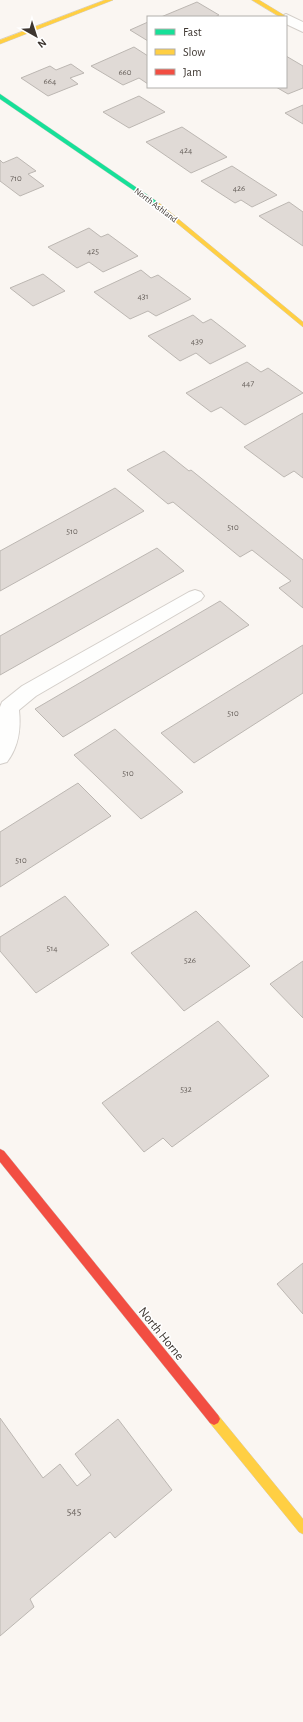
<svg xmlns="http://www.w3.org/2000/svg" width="303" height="1722" font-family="'Alegreya Sans',sans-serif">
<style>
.building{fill:#e0dad6;stroke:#bcb7b2}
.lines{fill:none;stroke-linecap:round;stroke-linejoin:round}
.lane-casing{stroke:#d3cec9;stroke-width:2}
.street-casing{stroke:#d3cec9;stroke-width:2}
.fast-casing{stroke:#d3cec9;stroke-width:1}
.slow-casing{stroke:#d3cec9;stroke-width:1}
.jam-casing{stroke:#d3cec9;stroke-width:1}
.lane{fill:#fefefd;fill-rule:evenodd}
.street{fill:#fefefd;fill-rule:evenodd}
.fast{fill:#16e098;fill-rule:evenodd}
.slow{fill:#ffcf43;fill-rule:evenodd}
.jam{fill:#f24e42;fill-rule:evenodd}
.labels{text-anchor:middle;stroke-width:3;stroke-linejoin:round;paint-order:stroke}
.number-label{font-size:9px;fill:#665f5a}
.far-street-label{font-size:9px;fill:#3d3630;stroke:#fff}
.near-number-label{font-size:11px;fill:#665f5a}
.near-street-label{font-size:13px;fill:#3d3630;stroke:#fff}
</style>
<rect width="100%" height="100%" fill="#faf6f2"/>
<!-- building -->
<path class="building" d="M 197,2 L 219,15 L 215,17 L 161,17 Z
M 148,22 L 148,41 L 130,30 Z
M 134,47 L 148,56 L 148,84 L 139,78 L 123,85 L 91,66 Z
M 286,56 L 303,66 L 303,88 L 288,94 L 276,87 L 286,87 Z
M 71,64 L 84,73 L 70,78 L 78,84 L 48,96 L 21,78 L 50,66 L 56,70 Z
M 139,96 L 165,112 L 129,128 L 103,112 Z
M 303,105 L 303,124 L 285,113 Z
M 182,127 L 227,157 L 191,173 L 146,142 Z
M 17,157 L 36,171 L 28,174 L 44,186 L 20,196 L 0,181 L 0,160 L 3,163 Z
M 232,166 L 277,195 L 252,207 L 241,200 L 235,203 L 201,181 Z
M 289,202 L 303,212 L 303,246 L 259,216 Z
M 89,228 L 101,237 L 108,234 L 138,256 L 103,272 L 89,262 L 77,268 L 48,247 Z
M 141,270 L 151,278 L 158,275 L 191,299 L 156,316 L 148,311 L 130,319 L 94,292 Z
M 43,274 L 65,291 L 33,306 L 10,288 Z
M 193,315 L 203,323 L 211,319 L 246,346 L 210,364 L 196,353 L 180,361 L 148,336 Z
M 247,362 L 261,372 L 268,368 L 303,393 L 245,425 L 221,407 L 211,412 L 186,393 Z
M 303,413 L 303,478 L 294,471 L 284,477 L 244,447 Z
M 164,451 L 189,471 L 191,470 L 303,560 L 303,608 L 279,588 L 291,581 L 252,550 L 240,557 L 173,502 L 168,504 L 127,470 Z
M 115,488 L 144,511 L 0,591 L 0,551 Z
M 157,548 L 184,571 L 0,675 L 0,636 Z
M 220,601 L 249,625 L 63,737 L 35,709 Z
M 303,645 L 303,693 L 194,763 L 161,733 Z
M 115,729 L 183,792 L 141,819 L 74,755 Z
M 78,783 L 111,816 L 0,887 L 0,832 Z
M 65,896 L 109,945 L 36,993 L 0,951 L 0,937 Z
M 196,911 L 250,966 L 184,1011 L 131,953 Z
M 303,961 L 303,1018 L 270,984 Z
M 218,1021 L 269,1076 L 172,1147 L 163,1138 L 144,1152 L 102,1103 Z
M 303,1263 L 303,1314 L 277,1284 Z
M 0,1418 L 43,1478 L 60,1464 L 77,1486 L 91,1475 L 75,1454 L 118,1419 L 172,1490 L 115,1538 L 110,1532 L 30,1599 L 34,1607 L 0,1636 Z"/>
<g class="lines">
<!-- lane casing -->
<g class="lane-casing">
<path id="lane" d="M 195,590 L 201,592 L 204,596 L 201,600 L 36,696 L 19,710 C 21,729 19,746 7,762 L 0,764 L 0,707 L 2,702 L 22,686 L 189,592 Z"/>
</g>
<!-- street casing -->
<g class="street-casing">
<path id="street" d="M 286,14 L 303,22 L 303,32 L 286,24 L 286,17 L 280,17 Z"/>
</g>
<!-- fast casing -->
<g class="fast-casing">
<path id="fast" d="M 0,94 L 159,203 L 159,205 L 155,205 L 0,99 Z"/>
</g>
<!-- slow casing -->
<g class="slow-casing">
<path id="slow" d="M 105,0 L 113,0 L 0,44 L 0,40 Z
M 252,0 L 259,0 L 287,17 L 280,17 Z
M 155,203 L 159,203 L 303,322 L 303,327 L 155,205 Z
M 214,1413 L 218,1415 L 303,1519 L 303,1534 L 299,1532 L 210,1423 L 208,1419 L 210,1415 Z"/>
</g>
<!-- jam casing -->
<g class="jam-casing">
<path id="jam" d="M 0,1149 L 4,1151 L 218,1415 L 220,1419 L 218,1423 L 214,1425 L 210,1423 L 0,1162 Z"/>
</g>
<!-- lane -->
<use href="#lane" class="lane"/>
<!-- street -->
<use href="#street" class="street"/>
<!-- fast -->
<use href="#fast" class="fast"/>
<!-- slow -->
<use href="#slow" class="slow"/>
<!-- jam -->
<use href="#jam" class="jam"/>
</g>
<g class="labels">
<!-- number labels -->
<g class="number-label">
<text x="125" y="75">660</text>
<text x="50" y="84">664</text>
<text x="186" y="153">424</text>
<text x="16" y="181">710</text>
<text x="239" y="191">426</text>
<text x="93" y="254">425</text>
<text x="143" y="299">431</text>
<text x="197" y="344">439</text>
<text x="248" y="386">447</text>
<text x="233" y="530">510</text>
<text x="72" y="534">510</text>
<text x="233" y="716">510</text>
<text x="128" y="776">510</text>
<text x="21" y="863">510</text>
<text x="52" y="951">514</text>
<text x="190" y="963">526</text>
<text x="186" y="1092">532</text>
</g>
<!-- far-street labels -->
<g class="far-street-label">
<text transform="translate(156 205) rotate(37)" y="3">North Ashland</text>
</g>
<!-- near-number labels -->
<g class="near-number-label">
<text x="74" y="1515">545</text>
</g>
<!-- near-street labels -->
<g class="near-street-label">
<text transform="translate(162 1333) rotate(51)" y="5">North Horne</text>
</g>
</g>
<!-- legend -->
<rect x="147" y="16" width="140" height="72" fill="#ffffff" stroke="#b1afac"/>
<rect x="155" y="29" width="20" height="6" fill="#16e098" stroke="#b1afac"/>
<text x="183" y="36" font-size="12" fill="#3d3630">Fast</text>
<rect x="155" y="49" width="20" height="6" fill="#ffcf43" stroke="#b1afac"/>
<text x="183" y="56" font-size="12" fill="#3d3630">Slow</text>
<rect x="155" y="69" width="20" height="6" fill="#f24e42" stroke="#b1afac"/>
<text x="183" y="76" font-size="12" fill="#3d3630">Jam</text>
<!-- north arrow -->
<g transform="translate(36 36) rotate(141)" stroke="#ffffff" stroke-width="3" paint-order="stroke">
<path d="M0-3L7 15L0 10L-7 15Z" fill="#3d3630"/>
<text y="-6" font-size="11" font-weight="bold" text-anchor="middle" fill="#3d3630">N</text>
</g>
</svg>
